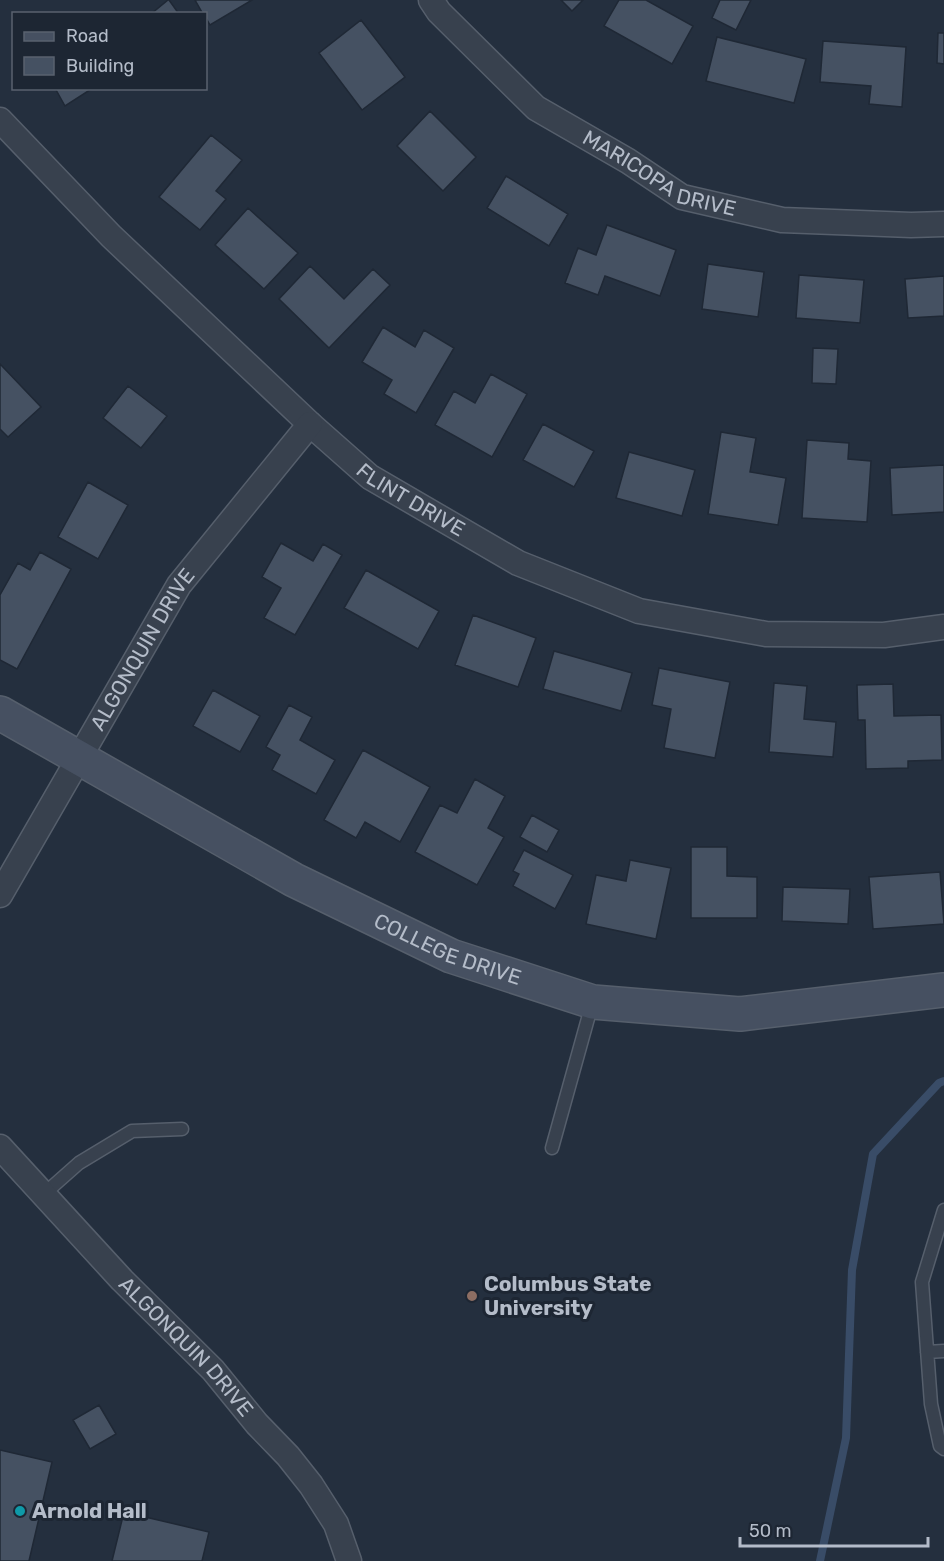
<svg xmlns="http://www.w3.org/2000/svg" width="944" height="1561" font-family="Rubik,sans-serif">
<style>
.lines{fill:none;stroke-linecap:round;stroke-linejoin:round}
.stream{stroke:#394c67;stroke-width:8}
.building{fill:#455162;stroke:#1f2835;stroke-width:1.5}
.lane-casing{stroke:#565f6c;stroke-width:15}
.street-casing{stroke:#565f6c;stroke-width:27}
.secondary-casing{stroke:#565f6c;stroke-width:36}
.lane{stroke:#38414e;stroke-width:12}
.street{stroke:#38414e;stroke-width:24}
.secondary{stroke:#465061;stroke-width:33}
.education-dot{fill:#8d6e63;stroke:#1d2633;stroke-width:2}
.culture-dot{fill:#0f9aa8;stroke:#1d2633;stroke-width:2}
.labels{text-anchor:middle;stroke-width:6;stroke-linejoin:round;paint-order:stroke}
.street-label{font-size:21px;fill:#b4bcc9;stroke:#1d2633}
.poi-label{font-size:21px;font-weight:bold;fill:#b4bcc9;stroke:#1d2633;text-anchor:start}
</style>
<rect width="100%" height="100%" fill="#242f3e"/>
<g class="lines">
<!-- stream -->
<path class="stream" d="M 820,1561 L 846,1438 L 852,1270 L 873,1154 L 939,1083 L 944,1081"/>
</g>
<!-- building -->
<path class="building" d="M 169,0 L 179,14 L 151,14 L 168,0 Z
M 195,0 L 252,0 L 210,25 L 206,18 L 206,14 L 203,14 Z
M 561,0 L 583,0 L 572,11 Z
M 619,0 L 646,0 L 693,26 L 672,64 L 604,26 Z
M 720,0 L 751,0 L 736,30 L 712,18 Z
M 361,20 L 405,77 L 362,110 L 319,53 Z
M 938,33 L 944,33 L 944,64 L 937,63 Z
M 717,37 L 806,59 L 794,103 L 706,81 Z
M 823,41 L 906,47 L 902,107 L 869,104 L 871,86 L 820,82 Z
M 55,88 L 93,88 L 65,106 Z
M 430,111 L 476,157 L 443,191 L 397,146 Z
M 211,135 L 242,160 L 216,191 L 226,199 L 200,230 L 159,197 Z
M 506,176 L 568,214 L 549,246 L 487,208 Z
M 248,208 L 298,253 L 264,289 L 215,245 Z
M 607,225 L 676,250 L 660,296 L 605,276 L 598,295 L 565,283 L 578,248 L 596,255 Z
M 708,264 L 764,272 L 758,317 L 702,309 Z
M 310,266 L 344,299 L 373,269 L 390,285 L 329,348 L 279,299 Z
M 799,275 L 864,280 L 860,323 L 796,318 Z
M 944,276 L 944,316 L 908,318 L 905,279 Z
M 383,327 L 415,347 L 424,330 L 454,348 L 416,413 L 384,394 L 392,380 L 362,362 Z
M 813,348 L 838,349 L 836,384 L 812,383 Z
M 0,364 L 41,407 L 8,437 L 0,429 Z
M 491,374 L 527,394 L 492,457 L 435,425 L 454,391 L 475,403 Z
M 128,386 L 167,416 L 141,448 L 103,418 Z
M 543,424 L 594,451 L 574,487 L 523,460 Z
M 721,432 L 756,438 L 750,472 L 786,478 L 778,525 L 708,514 Z
M 807,440 L 849,443 L 848,459 L 871,461 L 867,522 L 802,518 Z
M 629,452 L 695,470 L 682,516 L 616,498 Z
M 944,465 L 944,512 L 892,515 L 890,468 Z
M 88,482 L 128,505 L 98,559 L 58,537 Z
M 281,543 L 313,561 L 323,544 L 342,555 L 295,635 L 264,618 L 281,588 L 262,577 Z
M 40,552 L 71,569 L 17,669 L 0,660 L 0,595 L 18,563 L 30,570 Z
M 366,570 L 439,611 L 418,649 L 344,608 Z
M 473,615 L 536,638 L 518,687 L 455,665 Z
M 554,651 L 632,673 L 621,711 L 543,689 Z
M 659,668 L 730,682 L 715,758 L 664,748 L 671,709 L 652,705 Z
M 774,683 L 807,686 L 804,719 L 836,722 L 833,757 L 769,752 Z
M 893,684 L 894,716 L 941,715 L 942,760 L 908,761 L 908,768 L 866,769 L 865,720 L 858,720 L 857,685 Z
M 213,690 L 260,716 L 240,752 L 193,726 Z
M 289,705 L 312,717 L 300,740 L 335,760 L 316,794 L 272,770 L 280,755 L 266,747 Z
M 363,750 L 430,787 L 400,842 L 365,822 L 356,838 L 324,820 Z
M 475,779 L 505,796 L 488,828 L 504,837 L 477,885 L 415,852 L 440,805 L 457,813 Z
M 532,815 L 559,830 L 547,852 L 520,837 Z
M 691,847 L 727,847 L 727,876 L 757,877 L 757,918 L 691,918 Z
M 524,850 L 573,875 L 555,909 L 513,886 L 519,874 L 513,871 Z
M 630,860 L 671,868 L 656,939 L 586,924 L 596,875 L 626,881 Z
M 940,872 L 944,924 L 873,929 L 869,877 Z
M 783,887 L 850,889 L 848,924 L 782,921 Z
M 99,1405 L 116,1434 L 90,1449 L 73,1420 Z
M 0,1450 L 52,1462 L 29,1561 L 0,1561 Z
M 124,1512 L 209,1532 L 202,1561 L 112,1561 Z"/>
<g class="lines">
<!-- lane casing -->
<g class="lane-casing">
<path id="lane" d="M 552,1148 L 592,1004
M 44,1194 L 79,1163 L 132,1131 L 182,1129
M 944,1210 L 922,1282 L 931,1404 L 940,1446 L 944,1449
M 927,1352 L 944,1351"/>
</g>
<!-- street casing -->
<g class="street-casing">
<g id="street">
<path id="s1" d="M 431,0 L 439,12 L 536,108 L 628,161 L 682,197 L 782,220 L 911,225 L 944,224"/>
<path id="s2" d="M 0,120 L 111,236 L 310,424 L 370,477 L 518,563 L 639,611 L 766,634 L 884,635 L 944,627"/>
<path id="s3" d="M 0,895 L 179,585 L 310,424"/>
<path id="s4" d="M 0,1147 L 122,1280 L 213,1370 L 257,1424 L 288,1456 L 311,1485 L 336,1524 L 349,1561"/>
</g>
</g>
<!-- secondary casing -->
<g class="secondary-casing">
<g id="secondary">
<path id="s5" d="M 0,713 L 294,880 L 451,956 L 593,1002 L 740,1014 L 944,990"/>
</g>
</g>
<!-- lane -->
<use href="#lane" class="lane"/>
<!-- street -->
<use href="#street" class="street"/>
<!-- secondary -->
<use href="#secondary" class="secondary"/>
</g>
<!-- markers -->
<circle class="education-dot" cx="472" cy="1296" r="6"/>
<circle class="culture-dot" cx="20" cy="1511" r="6"/>
<g class="labels">
<!-- street labels -->
<g class="street-label">
<text dy="7" stroke="none"><textPath href="#s1" startOffset="292">MARICOPA DRIVE</textPath></text>
<text dy="7" stroke="none"><textPath href="#s2" startOffset="561">FLINT DRIVE</textPath></text>
<text dy="7" stroke="none"><textPath href="#s3" startOffset="284">ALGONQUIN DRIVE</textPath></text>
<text dy="7" stroke="none"><textPath href="#s5" startOffset="507">COLLEGE DRIVE</textPath></text>
<text dy="7" stroke="none"><textPath href="#s4" startOffset="273">ALGONQUIN DRIVE</textPath></text>
</g>
<!-- poi labels -->
<g class="poi-label">
<text x="484" y="1291">Columbus State<tspan x="484" dy="24">University</tspan></text>
<text x="32" y="1518">Arnold Hall</text>
</g>
</g>
<!-- legend -->
<rect x="12" y="12" width="195" height="78" fill="#1d2633" stroke="#59626f" stroke-width="1.5"/>
<rect x="24" y="32" width="30" height="9" fill="#465061" stroke="#59626f" stroke-width="1.5"/>
<text x="66" y="42" font-size="18" fill="#b4bcc9">Road</text>
<rect x="24" y="57" width="30" height="18" fill="#455162" stroke="#59626f" stroke-width="1.5"/>
<text x="66" y="72" font-size="18" fill="#b4bcc9">Building</text>
<!-- scale -->
<path d="M740 1537v9h188v-9" fill="none" stroke="#b4bcc9" stroke-width="3"/>
<text x="749" y="1537" font-size="18" fill="#b4bcc9" stroke="#1d2633" stroke-width="4.5" paint-order="stroke">50 m</text>
</svg>
